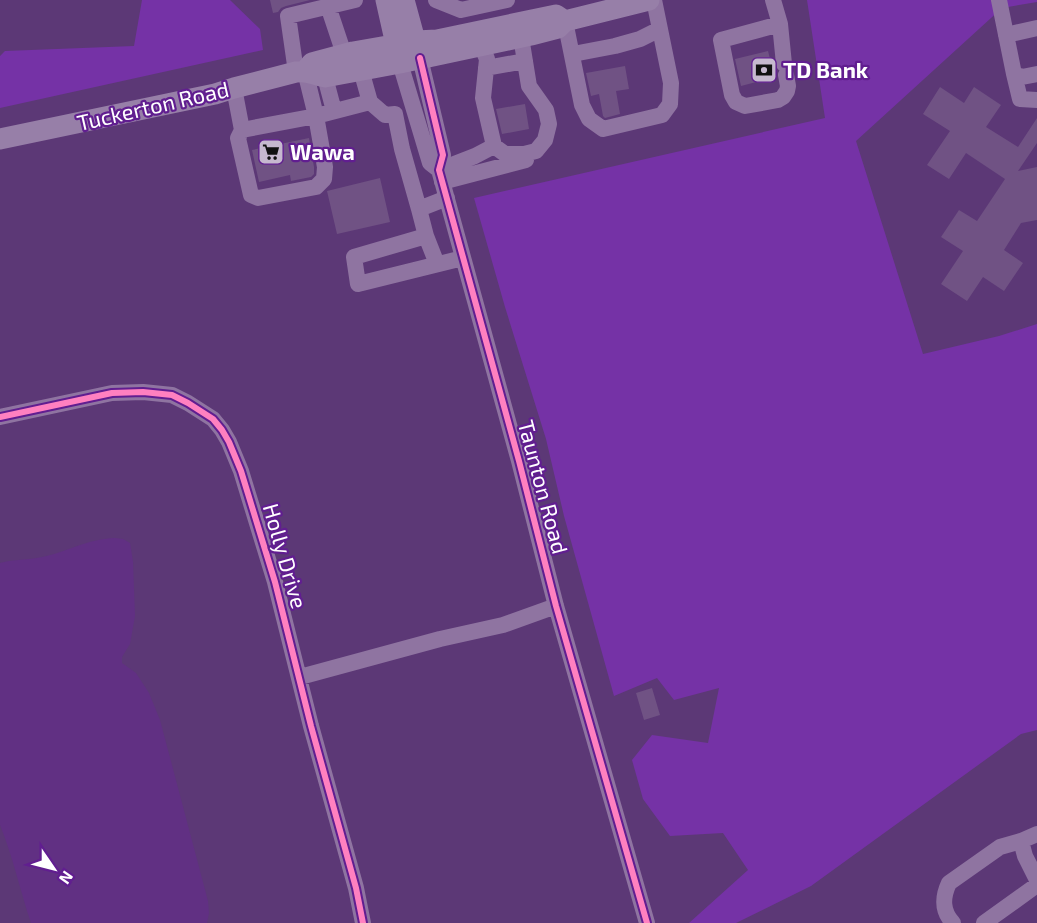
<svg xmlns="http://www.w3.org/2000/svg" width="1037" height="923" font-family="'Exo 2',sans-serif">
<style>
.green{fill:#7532a6}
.water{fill:#613083}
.building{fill:#705284}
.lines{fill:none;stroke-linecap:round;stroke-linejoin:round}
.minor{stroke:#8f74a1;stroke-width:16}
.major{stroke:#977fa8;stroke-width:21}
.cycleway-casing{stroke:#611e90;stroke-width:10}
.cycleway{stroke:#ff80c0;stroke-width:6}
.labels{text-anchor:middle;stroke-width:4.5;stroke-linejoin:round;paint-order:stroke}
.poi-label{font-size:22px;font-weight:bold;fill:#fff;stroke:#611e90;text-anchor:start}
.street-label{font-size:22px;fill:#fff;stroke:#611e90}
</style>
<rect width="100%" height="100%" fill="#5c3876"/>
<!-- green -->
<path class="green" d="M 142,0 L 230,0 L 260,29 L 263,50 L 0,108 L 0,56 L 5,51 L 134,46 Z
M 807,0 L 1037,0 L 1037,2 L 1002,8 L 856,141 L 923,354 L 999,336 L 1037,324 L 1037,730 L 1021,734 L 811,886 L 736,923 L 689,923 L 748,870 L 723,833 L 670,836 L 643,799 L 632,760 L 652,735 L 708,743 L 719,688 L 674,700 L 657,678 L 614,696 L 564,516 L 546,439 L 505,307 L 474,198 L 825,118 Z"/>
<!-- water -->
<path class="water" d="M 115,538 L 123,539 L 130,543 L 133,562 L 135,616 L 130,644 L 122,657 L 122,663 L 136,673 L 149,693 L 160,720 L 208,901 L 209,913 L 207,923 L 31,923 C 20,890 13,857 0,825 L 0,563 C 14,559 28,560 42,557 C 68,552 86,539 115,538 Z"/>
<!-- building -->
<path class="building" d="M 270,0 L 310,0 L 286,6 L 281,8 L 278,12 L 273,13 Z
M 768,51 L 772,67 L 774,67 L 776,71 L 776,77 L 741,86 L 735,59 Z
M 625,66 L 629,89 L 616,91 L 620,114 L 605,118 L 603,116 L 599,94 L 591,96 L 586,73 Z
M 940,87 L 964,103 L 974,87 L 1001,105 L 986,127 L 1018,147 L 1037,118 L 1037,143 L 1018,171 L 1037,167 L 1037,220 L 1021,223 L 1004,250 L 1023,263 L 1004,291 L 983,277 L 967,301 L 941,284 L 963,251 L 941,237 L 959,210 L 977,221 L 1005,179 L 966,153 L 949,179 L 927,165 L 950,131 L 923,114 Z
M 525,104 L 529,129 L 502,134 L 496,109 Z
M 309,138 L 314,167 L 314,174 L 311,177 L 291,181 L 290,175 L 259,182 L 252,150 Z
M 380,178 L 390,222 L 337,234 L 327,191 Z
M 652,688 L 660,715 L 644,720 L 636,693 Z"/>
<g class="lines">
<!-- minor -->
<path class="minor" d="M 436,0 L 461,10 L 507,0
M 773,0 L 780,24 L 721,40 L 732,95 L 736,102 L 745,106 L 778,100 L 783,97 L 787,91 L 788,86 L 786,75
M 999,0 L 1014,74 L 1022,77 L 1037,74
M 328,6 L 344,54
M 565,21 L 582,105 L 589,119 L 603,129 L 662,115 L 670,104 L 671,83 L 654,0
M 780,24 L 784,64
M 1006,35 L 1037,28
M 481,45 L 487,59 L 483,98 L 494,146 L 505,154 L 524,154 L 536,151 L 545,140 L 549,124 L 546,110 L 529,86 L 521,37
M 573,54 L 615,46 L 640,39 L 660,29
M 420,58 L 443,155 L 439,170 L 519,461 L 556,606 L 647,923
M 400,63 L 430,163 L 439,170
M 486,68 L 525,61
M 361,70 L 370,102 L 385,115 L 395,114 L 402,149 L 419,209
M 296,72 L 288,16 L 355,0
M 1014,74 L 1020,99 L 1037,100
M 325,77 L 334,111
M 234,88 L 242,130 L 316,116 L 305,71
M 242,130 L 238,138 L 251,195 L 258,198 L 316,187 L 324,179 L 325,167 L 316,116 L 370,102
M 439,170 L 475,156 L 494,146
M 442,182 L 526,160
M 447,198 L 419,209 L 426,236 L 354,257 L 358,284 L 463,258
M 426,236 L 437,264
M 0,417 L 112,393 L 143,392 L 172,395 L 188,403 L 213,419 L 222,430 L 229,442 L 241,471 L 275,582 L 311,726 L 356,888 L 363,923
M 300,677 L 440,639 L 503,625 L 556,606
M 1021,841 L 1025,856 L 1037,880
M 953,923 C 942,911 942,898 949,883 L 1000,847 L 1021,841 L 1037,834
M 984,923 L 1037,885"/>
<!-- major -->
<path class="major" d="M 386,0 L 399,58
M 404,0 L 419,55
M 305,71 L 312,63 L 353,52 L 416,41 L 437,40 L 556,15 L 562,19
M 0,139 L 215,94 L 234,88 L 296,72 C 309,70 313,75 325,77 L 400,63 L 531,35 L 558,28 L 565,21 L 649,0"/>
<!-- cycleway casing -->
<g class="cycleway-casing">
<path id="cycleway" d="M 420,58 L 443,155 L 439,170 L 519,461 L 556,606 L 647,923
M 0,417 L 112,393 L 143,392 L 172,395 L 188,403 L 213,419 L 222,430 L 229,442 L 241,471 L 275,582 L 311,726 L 356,888 L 363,923"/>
</g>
<!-- cycleway -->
<use href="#cycleway" class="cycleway"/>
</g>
<!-- icons -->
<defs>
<g id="bank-square" transform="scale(1.35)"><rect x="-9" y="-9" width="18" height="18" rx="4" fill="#c6b9cf" stroke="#611e90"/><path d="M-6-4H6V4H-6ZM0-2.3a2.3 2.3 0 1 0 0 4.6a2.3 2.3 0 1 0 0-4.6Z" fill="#111"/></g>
<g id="supermarket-square" transform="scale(1.35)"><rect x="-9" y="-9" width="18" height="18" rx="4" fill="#c6b9cf" stroke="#611e90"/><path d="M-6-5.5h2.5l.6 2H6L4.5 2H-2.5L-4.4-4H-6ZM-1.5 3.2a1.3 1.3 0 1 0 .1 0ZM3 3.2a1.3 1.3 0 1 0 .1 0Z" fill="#111"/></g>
</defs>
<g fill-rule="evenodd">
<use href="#bank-square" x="764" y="70"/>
<use href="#supermarket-square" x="271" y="152"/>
</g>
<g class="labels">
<!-- poi labels -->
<g class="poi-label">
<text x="783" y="78">TD Bank</text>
<text x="290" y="160">Wawa</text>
</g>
<!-- street labels -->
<g class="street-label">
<text transform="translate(153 106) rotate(-13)" y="8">Tuckerton Road</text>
<text transform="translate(543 487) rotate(75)" y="8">Taunton Road</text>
<text transform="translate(285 556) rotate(74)" y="8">Holly Drive</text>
</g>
</g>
<!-- north arrow -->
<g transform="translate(54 869) rotate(125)" stroke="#611e90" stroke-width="4.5" paint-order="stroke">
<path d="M0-4.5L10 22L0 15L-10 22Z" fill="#ffffff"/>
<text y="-9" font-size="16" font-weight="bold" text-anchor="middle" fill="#ffffff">N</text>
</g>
</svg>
